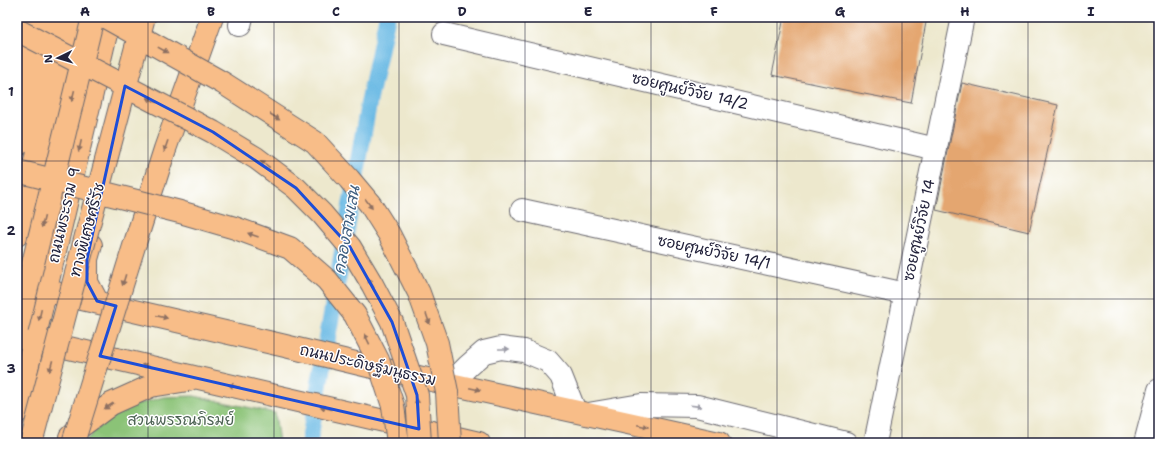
<svg xmlns="http://www.w3.org/2000/svg" width="1176" height="460" font-family="'Shantell Sans','Playpen Sans Thai',sans-serif">
<style>
.green{fill:#8bc377;stroke:#567259}
.lines{fill:none;stroke-linecap:round;stroke-linejoin:round}
.canal{stroke:#69b9e4;stroke-width:17}
.building{fill:#e4a670}
.minor-casing{stroke:#69676e;stroke-width:24}
.major-casing{stroke:#69676e;stroke-width:24}
.highway-casing{stroke:#69676e;stroke-width:24}
.minor{stroke:#fff;stroke-width:22}
.major{stroke:#f8bd88;stroke-width:22}
.highway{stroke:#f8bd88;stroke-width:22}
.major-bridge-casing{stroke:#69676e;stroke-width:24;stroke-linecap:butt}
.highway-bridge-casing{stroke:#69676e;stroke-width:24;stroke-linecap:butt}
.major-bridge{stroke:#f8bd88;stroke-width:22}
.highway-bridge{stroke:#f8bd88;stroke-width:22}
.oneway{fill:#8d7062}
.oneway2{fill:#9c9ca7}
.marked{fill:none;stroke:#1d4ed8;stroke-width:3;stroke-linejoin:round}
.grid{fill:none;stroke:#22223b;stroke-width:1;stroke-opacity:0.55}
.labels{text-anchor:middle;stroke-width:3;stroke-linejoin:round;paint-order:stroke}
.street-label{font-size:15px;fill:#22223b;stroke:#fff}
.park-label{font-size:15px;fill:#4c6253;stroke:#fff}
.water-label{font-size:16px;font-style:italic;fill:#3e5e7f;stroke:#fff}
.neatline{fill:none;stroke:#22223b;stroke-width:1.5}
.grid-label{font-size:13px;text-anchor:middle;font-weight:bold;fill:#22223b}
</style>
<rect width="100%" height="100%" fill="#fff"/>
<filter id="ink" filterUnits="userSpaceOnUse"><feTurbulence type="fractalNoise" baseFrequency=".025" numOctaves="2"/><feDisplacementMap in="SourceGraphic" scale="8" xChannelSelector="R" yChannelSelector="G"/><feConvolveMatrix kernelMatrix="1 2 1 2 8 2 1 2 1" color-interpolation-filters="sRGB"/></filter>
<filter id="wash" filterUnits="userSpaceOnUse"><feTurbulence type="fractalNoise" baseFrequency=".012" numOctaves="4" result="noise"/><feDisplacementMap in="SourceGraphic" scale="16" xChannelSelector="R" yChannelSelector="G"/><feGaussianBlur stdDeviation="0.9" result="paint"/><feColorMatrix in="noise" values="0 0 0 0 0 0 0 0 0 0 0 0 0 0 0 0 0 1.4 0 .05"/><feComposite in="paint" operator="in"/></filter>
<g filter="url(#wash)">
<rect width="100%" height="100%" fill="#ede8cd"/>
<!-- green -->
<path class="green" d="M 194,396 L 275,413 L 279,443 L 83,443 L 101,425 L 128,407 L 163,397 Z"/>
<g class="lines">
<!-- canal -->
<path class="canal" d="M 309,443 L 369,101 L 387,17"/>
</g>
<g id="blocks">
<!-- building -->
<path class="building" d="M 784,17 L 927,17 L 911,103 L 859,93 L 772,75 Z
M 962,83 L 1058,105 L 1029,232 L 936,210 Z"/>
</g>
</g>
<g filter="url(#ink)">
<use href="#blocks" fill-opacity="0" stroke="#69676e" stroke-width="1"/>
<g class="lines">
<!-- minor casing -->
<g class="minor-casing">
<path id="minor" d="M 240,25 L 242,17
M 444,34 L 936,149
M 522,210 L 906,294
M 450,384 L 468,366 L 484,352 L 501,348 L 524,351 L 548,361 L 561,376 L 575,411
M 588,414 L 641,405 L 697,406 L 846,443
M 875,443 L 963,17
M 1145,443 L 1159,390"/>
</g>
<!-- major casing -->
<g class="major-casing">
<path id="major" d="M 17,145 L 48,17
M 17,235 L 70,17
M 91,245 L 87,259 L 87,282 L 97,301
M 17,284 L 281,345 L 368,366 L 719,443
M 17,336 L 479,443
M 17,412 L 110,17
M 70,437 L 80,427 L 111,404 L 151,386 L 188,380"/>
</g>
<!-- highway casing -->
<g class="highway-casing">
<path id="highway" d="M 17,78 L 31,17
M 135,243 L 165,149 L 212,17"/>
</g>
<!-- minor -->
<use href="#minor" class="minor"/>
<!-- major -->
<use href="#major" class="major"/>
<!-- highway -->
<use href="#highway" class="highway"/>
<!-- major-bridge casing -->
<g class="major-bridge-casing">
<path id="major-bridge" d="M 17,329 L 93,17"/>
</g>
<!-- highway-bridge casing -->
<g class="highway-bridge-casing">
<path id="highway-bridge" d="M 105,17 L 223,83 L 315,142 L 349,179 L 370,204 L 389,234 L 419,293 L 437,343 L 447,392 L 450,443
M 17,30 L 213,132 L 256,158 L 296,188 L 322,214 L 350,247 L 372,284 L 392,322 L 417,395 L 420,443
M 17,171 L 180,212 L 235,228 L 290,248 L 327,280 L 355,315 L 378,360 L 393,406 L 398,443
M 31,443 L 144,17
M 73,443 L 135,243"/>
</g>
<!-- major-bridge -->
<use href="#major-bridge" class="major-bridge"/>
<!-- highway-bridge -->
<use href="#highway-bridge" class="highway-bridge"/>
</g>
<!-- one-way arrows -->
<defs><path id="oneway-solid" d="M-6-.8H1V-3.2L6.5 0L1 3.2V.8H-6Z"/></defs>
<g class="oneway">
<use href="#oneway-solid" transform="translate(163 50) rotate(29)"/>
<use href="#oneway-solid" transform="translate(73 96) rotate(104)"/>
<use href="#oneway-solid" transform="translate(152 100) rotate(-153)"/>
<use href="#oneway-solid" transform="translate(275 117) rotate(33)"/>
<use href="#oneway-solid" transform="translate(80 146) rotate(103)"/>
<use href="#oneway-solid" transform="translate(166 146) rotate(109)"/>
<use href="#oneway-solid" transform="translate(265 164) rotate(-143)"/>
<use href="#oneway-solid" transform="translate(369 204) rotate(54)"/>
<use href="#oneway-solid" transform="translate(43 222) rotate(104)"/>
<use href="#oneway-solid" transform="translate(253 235) rotate(-160)"/>
<use href="#oneway-solid" transform="translate(124 280) rotate(107)"/>
<use href="#oneway-solid" transform="translate(371 283) rotate(-120)"/>
<use href="#oneway-solid" transform="translate(40 315) rotate(103)"/>
<use href="#oneway-solid" transform="translate(162 317) rotate(13)"/>
<use href="#oneway-solid" transform="translate(428 319) rotate(71)"/>
<use href="#oneway-solid" transform="translate(367 339) rotate(-116)"/>
<use href="#oneway-solid" transform="translate(51 366) rotate(105)"/>
<use href="#oneway-solid" transform="translate(147 366) rotate(-167)"/>
<use href="#oneway-solid" transform="translate(234 386) rotate(-167)"/>
<use href="#oneway-solid" transform="translate(475 389) rotate(12)"/>
<use href="#oneway-solid" transform="translate(417 404) rotate(-93)"/>
<use href="#oneway-solid" transform="translate(109 406) rotate(147)"/>
<use href="#oneway-solid" transform="translate(326 408) rotate(-167)"/>
<use href="#oneway-solid" transform="translate(643 426) rotate(12)"/>
</g>
<g class="oneway2">
<use href="#oneway-solid" transform="translate(504 349)"/>
<use href="#oneway-solid" transform="translate(696 406) rotate(7)"/>
</g>
</g>
<!-- marked area -->
<path class="marked" d="M 125,86 L 213,132 L 296,188 L 350,247 L 392,322 L 417,395 L 419,429 L 100,356 L 116,306 L 97,301 L 87,282 L 87,259 Z"/>
<!-- grid -->
<path class="grid" d="M 148,17 L 148,443M 274,17 L 274,443M 399,17 L 399,443M 525,17 L 525,443M 651,17 L 651,443M 777,17 L 777,443M 902,17 L 902,443M 1028,17 L 1028,443M 17,161 L 1159,161M 17,299 L 1159,299"/>
<g class="labels">
<!-- street labels -->
<g class="street-label">
<text transform="translate(690 91) rotate(13)" y="5">ซอยศูนย์วิจัย 14/2</text>
<text transform="translate(64 215) rotate(-77)" y="5">ถนนพระราม 9</text>
<text transform="translate(87 230) rotate(-75)" y="5">ทางพิเศษศรีรัช</text>
<text transform="translate(919 230) rotate(-78)" y="5">ซอยศูนย์วิจัย 14</text>
<text transform="translate(714 252) rotate(12)" y="5">ซอยศูนย์วิจัย 14/1</text>
<text transform="translate(368 365) rotate(13)" y="5">ถนนประดิษฐ์มนูธรรม</text>
</g>
<!-- park labels -->
<g class="park-label">
<text x="181" y="425">สวนพรรณภิรมย์</text>
</g>
<!-- water labels -->
<g class="water-label">
<text transform="translate(346 230) rotate(-80)" y="6">คลองสามเสน</text>
</g>
</g>
<!-- margin -->
<rect width="1176" height="460" fill="none" stroke="#fff" stroke-width="44"/>
<!-- north arrow -->
<g transform="translate(58 58) rotate(265)" stroke="#ffffff" stroke-width="3" paint-order="stroke">
<path d="M0-3L7 15L0 10L-7 15Z" fill="#22223b"/>
<text y="-6" font-size="11" font-weight="bold" text-anchor="middle" fill="#22223b">N</text>
</g>
<rect x="22" y="22" width="1132" height="416" class="neatline"/>
<g class="grid-label">
<text x="85" y="16">A</text>
<text x="211" y="16">B</text>
<text x="336" y="16">C</text>
<text x="462" y="16">D</text>
<text x="588" y="16">E</text>
<text x="714" y="16">F</text>
<text x="840" y="16">G</text>
<text x="965" y="16">H</text>
<text x="1091" y="16">I</text>
<text x="11" y="96">1</text>
<text x="11" y="235">2</text>
<text x="11" y="373">3</text>
</g>
</svg>
